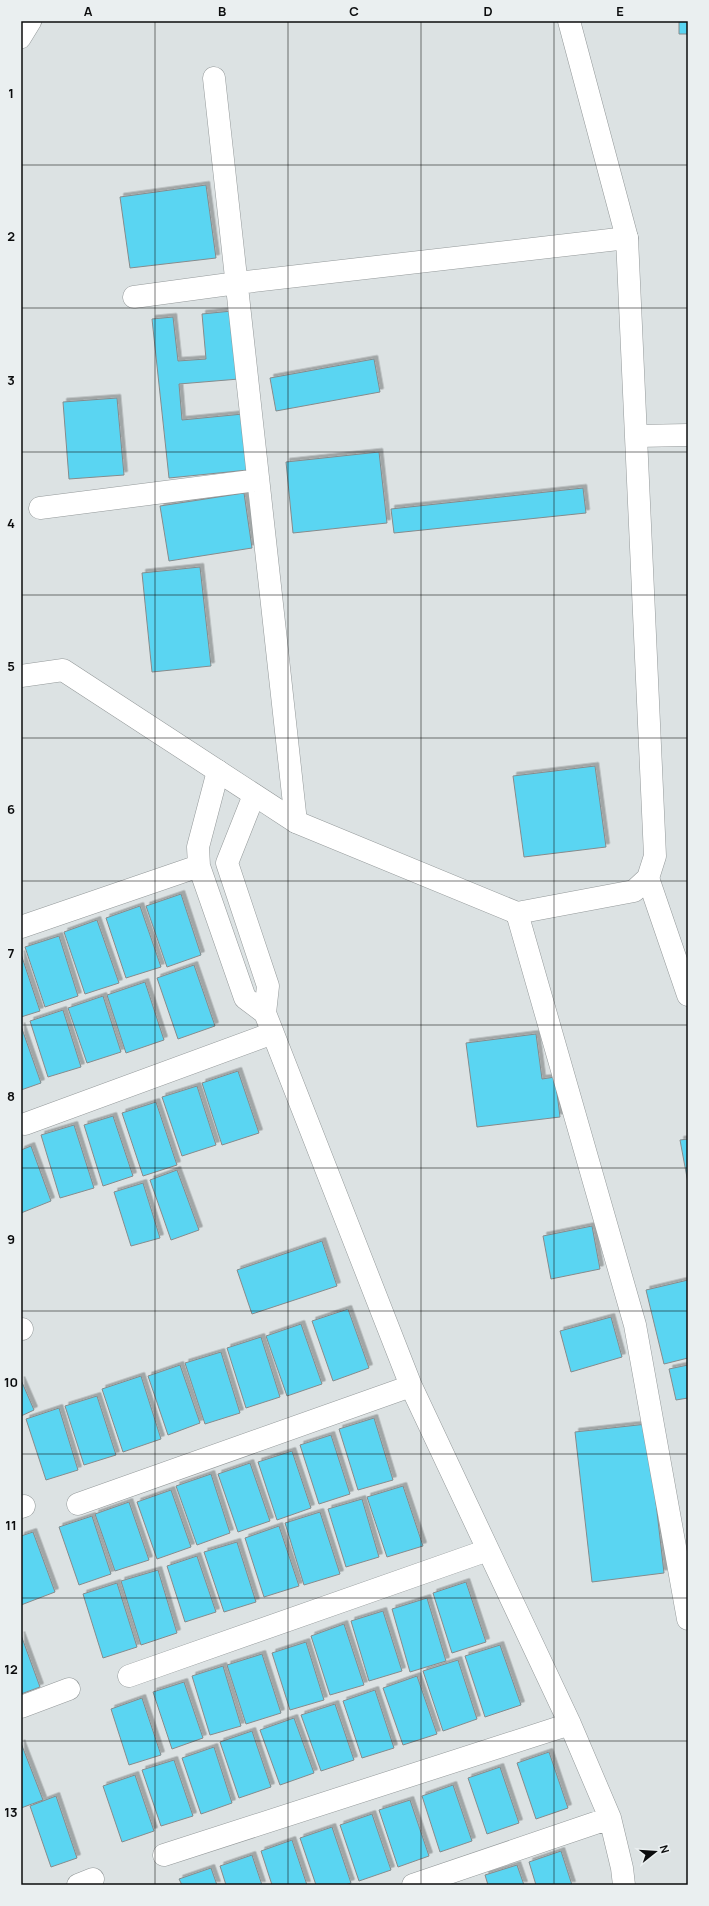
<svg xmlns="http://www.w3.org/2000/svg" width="709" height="1906" font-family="Manrope,sans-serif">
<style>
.building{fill:#5ad5f2;stroke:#868b8c;filter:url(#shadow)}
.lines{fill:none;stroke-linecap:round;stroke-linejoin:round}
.service-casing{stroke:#94999a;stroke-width:20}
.minor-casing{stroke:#94999a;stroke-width:23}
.tertiary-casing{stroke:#94999a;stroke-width:23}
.service{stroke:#fff;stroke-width:19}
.minor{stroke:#fff;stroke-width:22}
.tertiary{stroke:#fff;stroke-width:22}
.grid{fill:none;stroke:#0b0c0d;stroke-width:1;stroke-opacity:0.55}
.neatline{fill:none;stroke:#0b0c0d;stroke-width:1.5}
.grid-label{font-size:13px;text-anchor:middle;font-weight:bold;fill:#0b0c0d}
</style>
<defs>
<filter id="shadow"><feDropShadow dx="3.5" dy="-3.5" stdDeviation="0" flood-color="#0004"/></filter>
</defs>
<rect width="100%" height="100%" fill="#dce2e3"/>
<!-- building -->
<path class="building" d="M 679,21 L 688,21 L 688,34 L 679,34 Z
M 206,185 L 216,258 L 130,268 L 120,197 Z
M 232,311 L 239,379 L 179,384 L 182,420 L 243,414 L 248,470 L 169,478 L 152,319 L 173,317 L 178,361 L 206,359 L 202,314 Z
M 374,359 L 380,392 L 276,411 L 270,378 Z
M 117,398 L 124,475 L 69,479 L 63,402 Z
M 379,452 L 387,523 L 293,533 L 286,462 Z
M 583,488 L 586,513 L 394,533 L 391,509 Z
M 244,493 L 252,548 L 169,561 L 160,506 Z
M 200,567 L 211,666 L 152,672 L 142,573 Z
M 595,766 L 606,847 L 524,857 L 513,776 Z
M 181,894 L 201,955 L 167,967 L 146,906 Z
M 140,906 L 161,967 L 126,978 L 106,918 Z
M 97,920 L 119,983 L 85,994 L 64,932 Z
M 59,936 L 78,996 L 45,1007 L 25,947 Z
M 21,954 L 40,1011 L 21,1017 Z
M 194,965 L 215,1026 L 178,1039 L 157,978 Z
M 145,982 L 164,1040 L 126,1053 L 107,995 Z
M 103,996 L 121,1052 L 87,1063 L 68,1008 Z
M 63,1010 L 81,1067 L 48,1077 L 30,1021 Z
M 21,1026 L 41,1083 L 21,1090 Z
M 536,1034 L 542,1079 L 555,1077 L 560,1117 L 477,1127 L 466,1043 Z
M 238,1071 L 259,1133 L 222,1145 L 202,1083 Z
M 197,1086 L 216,1145 L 182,1156 L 162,1097 Z
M 156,1102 L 177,1165 L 143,1176 L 122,1113 Z
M 113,1116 L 133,1176 L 103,1186 L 84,1125 Z
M 74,1125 L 94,1188 L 60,1198 L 41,1135 Z
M 688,1139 L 688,1183 L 680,1140 Z
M 31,1146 L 51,1201 L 21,1213 L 21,1150 Z
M 177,1170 L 199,1230 L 171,1240 L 150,1180 Z
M 143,1183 L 160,1238 L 131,1246 L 114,1192 Z
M 592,1226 L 600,1269 L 551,1279 L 543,1236 Z
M 322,1241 L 337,1286 L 252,1314 L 237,1270 Z
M 688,1280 L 688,1358 L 664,1364 L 646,1290 Z
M 348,1309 L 369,1368 L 333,1381 L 312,1321 Z
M 611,1317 L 622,1357 L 571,1372 L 560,1331 Z
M 301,1324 L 322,1384 L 287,1396 L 266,1336 Z
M 261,1337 L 280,1397 L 246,1408 L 227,1348 Z
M 221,1352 L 240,1413 L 205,1424 L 185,1363 Z
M 180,1365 L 200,1423 L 168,1435 L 148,1376 Z
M 688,1365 L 688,1398 L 676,1400 L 669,1369 Z
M 141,1376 L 161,1439 L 123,1452 L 102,1389 Z
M 21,1380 L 34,1410 L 21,1416 Z
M 97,1396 L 116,1455 L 84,1465 L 65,1406 Z
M 59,1408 L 78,1470 L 46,1480 L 26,1419 Z
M 374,1418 L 393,1480 L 358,1490 L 339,1429 Z
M 647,1424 L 664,1573 L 592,1582 L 575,1432 Z
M 331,1435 L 350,1494 L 319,1504 L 300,1445 Z
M 292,1451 L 311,1508 L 277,1520 L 258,1462 Z
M 250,1463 L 270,1521 L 238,1532 L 218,1474 Z
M 211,1474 L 230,1533 L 197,1545 L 176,1486 Z
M 403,1486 L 423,1546 L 387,1557 L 367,1497 Z
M 171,1490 L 191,1547 L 157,1559 L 137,1502 Z
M 362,1499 L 379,1557 L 346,1567 L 328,1509 Z
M 129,1502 L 149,1560 L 115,1571 L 95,1514 Z
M 320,1512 L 340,1574 L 304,1585 L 285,1523 Z
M 92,1516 L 111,1574 L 79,1585 L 59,1527 Z
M 279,1526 L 299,1586 L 264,1597 L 245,1538 Z
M 33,1532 L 55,1592 L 21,1605 L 21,1536 Z
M 237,1542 L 256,1602 L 224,1612 L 204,1552 Z
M 197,1556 L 216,1612 L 185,1622 L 167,1566 Z
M 158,1570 L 177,1633 L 141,1645 L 121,1581 Z
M 466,1582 L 486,1642 L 452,1653 L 433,1593 Z
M 117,1583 L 137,1647 L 103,1658 L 83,1594 Z
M 427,1598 L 446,1661 L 410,1672 L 392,1609 Z
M 383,1611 L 402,1671 L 369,1681 L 351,1621 Z
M 344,1624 L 364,1685 L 330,1695 L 311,1636 Z
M 21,1635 L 40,1687 L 21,1694 Z
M 306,1642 L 324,1700 L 290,1710 L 272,1653 Z
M 500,1645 L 521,1705 L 485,1717 L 465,1656 Z
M 262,1654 L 281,1713 L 246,1724 L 227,1665 Z
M 458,1660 L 477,1719 L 443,1731 L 423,1671 Z
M 223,1666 L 241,1726 L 210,1735 L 192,1676 Z
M 417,1676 L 437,1734 L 403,1745 L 383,1688 Z
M 184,1682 L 203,1738 L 172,1749 L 153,1692 Z
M 375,1690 L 394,1748 L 362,1758 L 343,1701 Z
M 142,1698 L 161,1755 L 129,1765 L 111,1709 Z
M 335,1704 L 354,1760 L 321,1771 L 301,1715 Z
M 294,1718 L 314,1773 L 280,1785 L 260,1730 Z
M 252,1731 L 271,1787 L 239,1798 L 220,1742 Z
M 21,1743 L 43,1800 L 21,1808 Z
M 214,1747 L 232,1803 L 201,1814 L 182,1758 Z
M 549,1752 L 568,1808 L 536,1819 L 517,1763 Z
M 174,1760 L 193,1816 L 161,1826 L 142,1770 Z
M 500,1767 L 519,1823 L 487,1834 L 468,1778 Z
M 135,1775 L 154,1831 L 122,1842 L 103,1786 Z
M 453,1785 L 472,1841 L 440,1852 L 422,1796 Z
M 56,1796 L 77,1858 L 51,1867 L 30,1806 Z
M 410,1800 L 429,1856 L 398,1867 L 379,1810 Z
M 372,1814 L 391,1870 L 359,1881 L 340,1825 Z
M 332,1827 L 351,1883 L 345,1885 L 316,1885 L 300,1838 Z
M 292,1840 L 307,1885 L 272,1885 L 261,1851 Z
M 561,1851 L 572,1885 L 536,1885 L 529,1862 Z
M 252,1855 L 262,1885 L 226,1885 L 220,1866 Z
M 517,1865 L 524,1885 L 488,1885 L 485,1875 Z
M 211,1868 L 217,1885 L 182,1885 L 179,1879 Z"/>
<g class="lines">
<!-- service casing -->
<g class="service-casing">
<path id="service" d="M 21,39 L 32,21"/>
</g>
<!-- minor casing -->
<g class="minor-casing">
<path id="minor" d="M 214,78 L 296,822
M 134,297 L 237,283 L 627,238
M 637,436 L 688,435
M 40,508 L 258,480
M 218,771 L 198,847 L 199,866 L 245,998 L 265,1013
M 254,795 L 227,863 L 268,986 L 265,1013 L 411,1386 L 570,1724 L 610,1818 L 622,1868 L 624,1885
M 648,878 L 688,995
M 517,913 L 635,1325 L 688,1619
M 21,927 L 199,866
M 25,1124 L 273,1033
M 21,1329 L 22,1329
M 78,1504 L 411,1386
M 21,1507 L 24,1506
M 129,1676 L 488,1550
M 21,1707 L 69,1689
M 164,1855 L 570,1724
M 78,1885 L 93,1879
M 413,1885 L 610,1818"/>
</g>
<!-- tertiary casing -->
<g class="tertiary-casing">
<path id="tertiary" d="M 21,676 L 63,670 L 296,822 L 517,913 L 634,891 L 648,878 L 655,856 L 627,238 L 569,21"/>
</g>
<!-- service -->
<use href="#service" class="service"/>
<!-- minor -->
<use href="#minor" class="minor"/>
<!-- tertiary -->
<use href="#tertiary" class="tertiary"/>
</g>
<!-- grid -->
<path class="grid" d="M 155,21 L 155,1885M 288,21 L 288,1885M 421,21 L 421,1885M 554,21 L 554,1885M 21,165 L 688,165M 21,308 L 688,308M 21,452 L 688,452M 21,595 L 688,595M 21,738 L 688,738M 21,881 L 688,881M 21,1025 L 688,1025M 21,1168 L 688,1168M 21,1311 L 688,1311M 21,1454 L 688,1454M 21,1598 L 688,1598M 21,1741 L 688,1741"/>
<!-- border -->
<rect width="709" height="1906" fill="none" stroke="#eaeff0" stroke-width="44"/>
<!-- north arrow -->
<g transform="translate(655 1852) rotate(73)" stroke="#eaeff0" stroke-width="3" paint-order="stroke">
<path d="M0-3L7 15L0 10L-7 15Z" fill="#0b0c0d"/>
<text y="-6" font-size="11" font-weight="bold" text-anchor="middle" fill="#0b0c0d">N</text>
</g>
<rect x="22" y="22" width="665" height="1862" class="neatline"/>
<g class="grid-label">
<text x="88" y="16">A</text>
<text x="222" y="16">B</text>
<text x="354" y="16">C</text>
<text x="488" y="16">D</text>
<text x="620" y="16">E</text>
<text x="11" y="98">1</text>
<text x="11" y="241">2</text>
<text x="11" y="385">3</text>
<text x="11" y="528">4</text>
<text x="11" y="671">5</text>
<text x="11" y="814">6</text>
<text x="11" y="958">7</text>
<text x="11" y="1101">8</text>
<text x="11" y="1244">9</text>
<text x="11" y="1387">10</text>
<text x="11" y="1530">11</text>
<text x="11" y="1674">12</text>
<text x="11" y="1817">13</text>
</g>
</svg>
